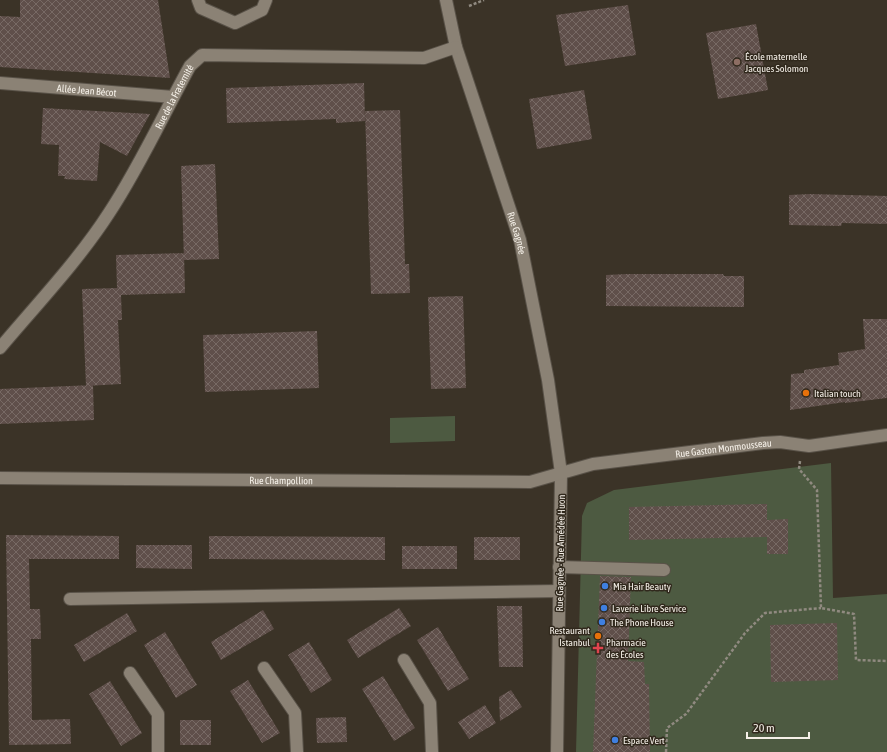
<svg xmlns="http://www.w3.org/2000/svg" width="887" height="752" font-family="'Asap Condensed',sans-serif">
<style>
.garden{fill:#4d5a41}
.building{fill:url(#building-cross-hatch)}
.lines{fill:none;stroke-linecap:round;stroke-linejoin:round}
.minor-casing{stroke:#595248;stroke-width:14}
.path{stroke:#908a80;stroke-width:2.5;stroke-dasharray:3 2;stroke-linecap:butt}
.minor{stroke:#8b8275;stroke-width:12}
.education-dot{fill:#8d6e63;stroke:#31291d;stroke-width:1.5}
.food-dot{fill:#e8710a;stroke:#31291d;stroke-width:1.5}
.shop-dot{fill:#3f7fe0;stroke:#31291d;stroke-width:1.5}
.health-dot{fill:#e0444e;stroke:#31291d;stroke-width:1.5}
.labels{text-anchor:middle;stroke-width:3;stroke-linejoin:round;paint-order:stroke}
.poi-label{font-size:10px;fill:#f5f0e8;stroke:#31291d;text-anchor:start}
.street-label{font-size:10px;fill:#f5f0e8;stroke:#31291d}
</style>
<defs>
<pattern id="building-cross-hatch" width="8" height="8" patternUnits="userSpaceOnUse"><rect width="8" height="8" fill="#5f4f4a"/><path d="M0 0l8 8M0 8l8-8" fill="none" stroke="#776964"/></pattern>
</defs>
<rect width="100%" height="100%" fill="#3b3327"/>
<!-- garden -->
<path class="garden" d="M 455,416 L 455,441 L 390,443 L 390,418 Z
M 831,463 L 833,598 L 887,594 L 887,752 L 576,752 L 582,516 L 587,503 L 614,490 Z"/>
<!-- building -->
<path class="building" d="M 20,0 L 158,0 L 170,78 L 0,67 L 0,16 L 20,17 Z
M 628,5 L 636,55 L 565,66 L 556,15 Z
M 756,24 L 768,90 L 718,99 L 706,33 Z
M 364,83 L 365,121 L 336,123 L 336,119 L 227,123 L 226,88 Z
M 584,90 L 592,139 L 537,149 L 529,99 Z
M 43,108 L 150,114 L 127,156 L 100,142 L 97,181 L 64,179 L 65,176 L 58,176 L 59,145 L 41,144 Z
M 400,110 L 405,264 L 409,264 L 410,293 L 371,294 L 365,111 Z
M 215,164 L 219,259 L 184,260 L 181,166 Z
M 810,194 L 887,196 L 887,224 L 842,223 L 841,226 L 789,225 L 789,195 Z
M 184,253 L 185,293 L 121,295 L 122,320 L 118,320 L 121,384 L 86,386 L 82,289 L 117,288 L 116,255 Z
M 627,274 L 723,274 L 724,276 L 744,276 L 744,307 L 606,306 L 606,275 Z
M 463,296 L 466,388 L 431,389 L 428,297 Z
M 863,319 L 887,319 L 887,398 L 845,403 L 845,402 L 790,410 L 791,374 L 804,373 L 804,370 L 839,365 L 838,353 L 865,349 Z
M 317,331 L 319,388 L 205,392 L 203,335 Z
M 93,385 L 94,420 L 0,424 L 0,389 Z
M 767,504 L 767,520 L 788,519 L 788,554 L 767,554 L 767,537 L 629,540 L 629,507 Z
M 6,535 L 119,536 L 119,559 L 29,559 L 30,609 L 40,609 L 41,639 L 31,639 L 32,720 L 70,719 L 71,744 L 9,745 Z
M 209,536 L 385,537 L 385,560 L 209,559 Z
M 474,537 L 520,537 L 520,560 L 474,560 Z
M 136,545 L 192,545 L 192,569 L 136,568 Z
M 402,546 L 457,546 L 457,569 L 402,569 Z
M 600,576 L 631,577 L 628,661 L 644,662 L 645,684 L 649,684 L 650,752 L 593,752 Z
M 497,606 L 522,606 L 523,667 L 499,667 Z
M 399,608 L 411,626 L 358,658 L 347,640 Z
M 263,610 L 274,629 L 221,660 L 211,642 Z
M 127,613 L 137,631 L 84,662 L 74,645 Z
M 837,623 L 838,680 L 771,682 L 770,625 Z
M 438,627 L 469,679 L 448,691 L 417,640 Z
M 165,632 L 197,685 L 176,698 L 144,645 Z
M 309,642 L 332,680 L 311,693 L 288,655 Z
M 383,676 L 415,728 L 394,741 L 362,689 Z
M 248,680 L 280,733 L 262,743 L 230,691 Z
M 110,681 L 142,733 L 121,746 L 89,694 Z
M 511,690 L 522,707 L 500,721 L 499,697 Z
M 485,705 L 496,723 L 469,739 L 458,722 Z
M 346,717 L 347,742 L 317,743 L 316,718 Z
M 180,720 L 211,720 L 211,745 L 180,745 Z"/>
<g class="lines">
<!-- minor casing -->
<g class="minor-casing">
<g id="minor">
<path d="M 198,0 L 201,8 L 235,23 L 262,10 L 266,0"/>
<path id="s1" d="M 446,0 L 456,47 L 520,240 L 548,380 L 561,473 L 557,752"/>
<path id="s2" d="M 0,83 L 173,97"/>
<path id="s3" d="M 0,348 C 37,304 78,261 109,213 C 140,166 163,115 190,66 L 202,55 L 424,58 L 456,47"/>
<path id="s4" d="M 0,478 L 530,482 L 593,464 L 763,443 L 780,442 L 809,446 L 887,435"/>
<path d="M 559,567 L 664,570"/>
<path d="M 70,599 L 559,591"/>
<path d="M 404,660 L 430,703 L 432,752"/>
<path d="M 264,668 L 295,713 L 297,752"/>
<path d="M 130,673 L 158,714 L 158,752"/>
</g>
</g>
<!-- path -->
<path class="path" d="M 469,6 L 484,0
M 800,461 L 799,469 L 817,490 L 821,608 L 854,614 L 856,660 L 887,661
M 666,752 L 667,728 L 686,714 L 745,633 L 765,613 L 821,608"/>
<!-- minor -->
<use href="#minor" class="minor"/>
</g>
<!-- markers -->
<circle class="education-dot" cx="737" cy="62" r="4"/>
<g class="food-dot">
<circle cx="806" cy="393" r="4"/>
<circle cx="598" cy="636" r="4"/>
</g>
<g class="shop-dot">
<circle cx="605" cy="586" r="4"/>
<circle cx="604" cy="608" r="4"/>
<circle cx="602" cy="622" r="4"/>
<circle cx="615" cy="740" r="4"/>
</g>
<path class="health-dot" d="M596 642h4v4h4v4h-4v4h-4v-4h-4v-4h4z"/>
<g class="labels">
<!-- poi labels -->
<g class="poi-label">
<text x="745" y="60">École maternelle<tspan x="745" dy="12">Jacques Solomon</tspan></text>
<text x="814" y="397">Italian touch</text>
<text x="613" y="590">Mia Hair Beauty</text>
<text x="612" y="612">Laverie Libre Service</text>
<text x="610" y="626">The Phone House</text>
<text x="590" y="634" text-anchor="end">Restaurant<tspan x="590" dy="12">Istanbul</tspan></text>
<text x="606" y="646">Pharmacie<tspan x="606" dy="12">des Écoles</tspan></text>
<text x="623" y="744">Espace Vert</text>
</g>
<!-- street labels -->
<g class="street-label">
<text dy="4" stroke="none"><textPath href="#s2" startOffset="87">Allée Jean Bécot</textPath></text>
<text dy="4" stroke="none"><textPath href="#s3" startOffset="307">Rue de la Fraternité</textPath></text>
<text dy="4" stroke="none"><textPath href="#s1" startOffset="244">Rue Gagnée</textPath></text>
<text dy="4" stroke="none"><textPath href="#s4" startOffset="727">Rue Gaston Monmousseau</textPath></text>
<text dy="4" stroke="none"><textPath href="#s4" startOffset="281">Rue Champollion</textPath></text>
<text transform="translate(560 553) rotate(-89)" y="4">Rue Gagnée - Rue Amédée Huon</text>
</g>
</g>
<!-- scale -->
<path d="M747 732v6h62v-6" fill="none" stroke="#f5f0e8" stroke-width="2"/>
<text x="753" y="732" font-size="12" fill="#f5f0e8" stroke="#31291d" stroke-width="3" paint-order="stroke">20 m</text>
</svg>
